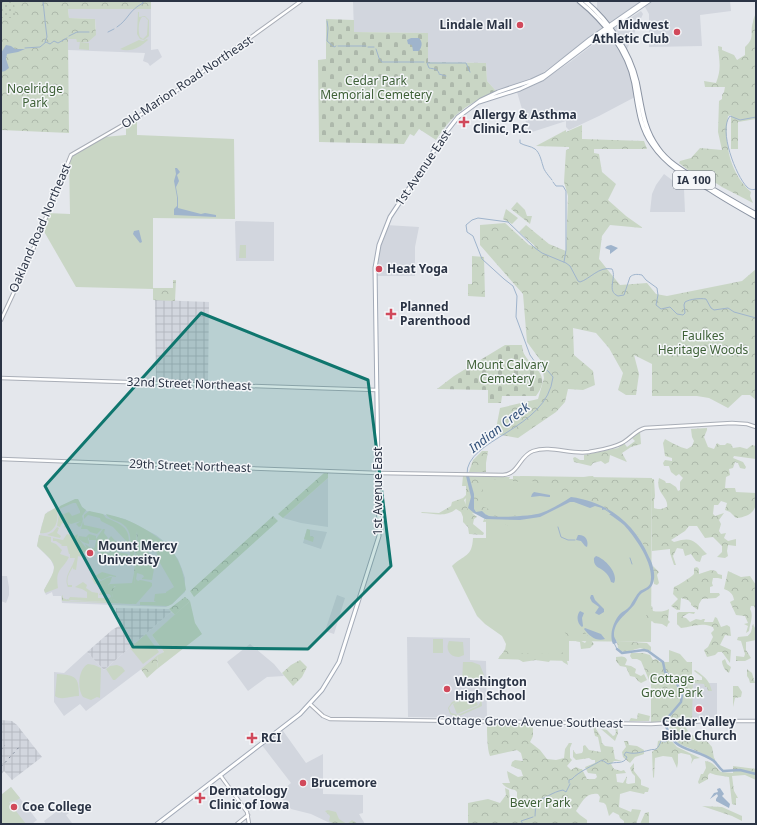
<svg xmlns="http://www.w3.org/2000/svg" width="757" height="825" font-family="'Noto Sans',sans-serif">
<style>
.built{fill:#d2d6de}
.industrial{fill:url(#industrial-grid)}
.grass{fill:#c9d6c5;fill-rule:evenodd}
.forest{fill:url(#forest-crowns)}
.cemetery{fill:url(#cemetery-stones)}
.garden{fill:url(#garden-dots)}
.water{fill:#9fb4cc}
.lines{fill:none;stroke-linecap:round;stroke-linejoin:round}
.stream{stroke:#9fb4cc;stroke-width:1}
.river{stroke:#9fb4cc;stroke-width:2.5}
.secondary-casing{stroke:#a9aeb7;stroke-width:4.5}
.primary-casing{stroke:#a3abb8;stroke-width:5}
.highway-casing{stroke:#8b94a3;stroke-width:5.5}
.secondary{stroke:#fff;stroke-width:2.5}
.primary{stroke:#fff;stroke-width:3}
.highway{stroke:#fff;stroke-width:3.5}
.rail{stroke:#7d8696;stroke-width:1;stroke-dasharray:2 4;stroke-linecap:butt}
.marked{fill:#0f766e;fill-opacity:0.2;stroke:#0f766e;stroke-width:3;stroke-linejoin:round}
.poi-dot{fill:#d1495b;stroke:#f4f6f9;stroke-width:1.5}
.labels{text-anchor:middle;stroke-width:3;stroke-linejoin:round;paint-order:stroke}
.shield{fill:#f4f6f9;stroke:#676e7b;stroke-width:1}
.shield-label{font-size:11px;font-weight:bold;fill:#2b3445}
.poi-label{font-size:12px;font-weight:bold;fill:#2b3445;stroke:#f4f6f9;text-anchor:start}
.park-label{font-size:12px;fill:#3f6138;stroke:#f4f6f9}
.street-label{font-size:12px;fill:#2b3445;stroke:#f4f6f9}
.water-label{font-size:13px;font-style:italic;fill:#34527a;stroke:#f4f6f9}
</style>
<defs>
<pattern id="industrial-grid" width="8" height="8" patternUnits="userSpaceOnUse"><rect width="8" height="8" fill="#d2d6de"/><path d="M0 4h8M4 0v8" fill="none" stroke="#b4b8c0"/></pattern>
<pattern id="forest-crowns" width="20" height="18" patternUnits="userSpaceOnUse"><rect width="20" height="18" fill="#c9d6c5"/><path d="M2 6a3 3 0 1 1 6 0M12 15a3 3 0 1 1 6 0" fill="none" stroke="#adb8ab"/></pattern>
<pattern id="cemetery-stones" width="16" height="16" patternUnits="userSpaceOnUse"><rect width="16" height="16" fill="#c9d6c5"/><path d="M2 7V4a2 2 0 0 1 4 0v3zM10 15v-3a2 2 0 0 1 4 0v3z" fill="#adb8ab"/></pattern>
<pattern id="garden-dots" width="8" height="8" patternUnits="userSpaceOnUse"><rect width="8" height="8" fill="#c9d6c5"/><path d="M2 2h.1M6 6h.1" fill="none" stroke="#adb8ab" stroke-width="1.8" stroke-linecap="round"/></pattern>
</defs>
<rect width="100%" height="100%" fill="#e4e7ec"/>
<!-- built -->
<path class="built" d="M 353,1 L 575,1 L 594,17 L 602,27 L 602,29 L 541,74 L 532,79 L 497,92 L 487,81 L 486,63 L 428,62 L 428,33 L 354,32 Z
M 597,1 L 639,1 L 640,2 L 608,24 L 597,10 Z
M 651,1 L 730,1 L 731,11 L 700,15 L 702,46 L 649,47 L 649,14 L 645,7 L 646,5 Z
M 68,9 L 151,9 L 151,50 L 158,49 L 162,57 L 150,66 L 148,63 L 143,61 L 145,53 L 68,50 L 68,39 L 76,39 L 77,41 L 96,30 L 95,19 L 69,18 Z
M 641,11 L 643,14 L 627,49 L 613,29 Z
M 607,34 L 609,35 L 625,60 L 632,78 L 635,97 L 599,116 L 569,130 L 566,127 L 566,121 L 529,133 L 517,92 L 539,83 L 570,62 Z
M 664,174 L 684,189 L 685,212 L 650,212 L 652,194 L 656,185 Z
M 236,221 L 274,222 L 274,261 L 236,261 L 235,222 Z
M 386,225 L 419,227 L 415,247 L 415,276 L 375,276 L 375,264 Z
M 328,478 L 328,527 L 301,523 L 283,518 Z
M 78,499 L 82,507 L 87,511 L 125,519 L 156,535 L 165,542 L 178,559 L 182,569 L 185,578 L 185,592 L 172,604 L 166,607 L 62,603 L 61,596 L 53,596 L 52,592 L 46,595 L 44,590 L 53,574 L 54,567 L 51,560 L 37,546 L 42,524 L 47,512 Z
M 307,529 L 327,532 L 321,549 L 303,543 Z
M 1,576 L 7,576 L 9,587 L 9,595 L 6,603 L 1,601 Z
M 337,595 L 345,598 L 334,634 L 325,631 Z
M 171,612 L 175,615 L 152,635 L 164,652 L 86,711 L 80,704 L 64,716 L 54,702 L 54,672 L 64,673 L 87,652 L 104,670 Z
M 407,637 L 470,638 L 470,660 L 486,661 L 487,718 L 408,717 Z
M 250,644 L 274,664 L 284,676 L 267,677 L 248,691 L 227,662 Z
M 692,683 L 717,683 L 717,719 L 692,720 Z
M 281,728 L 306,763 L 323,754 L 323,794 L 363,795 L 363,813 L 359,814 L 365,824 L 332,824 L 311,814 L 291,809 L 287,803 L 277,795 L 291,783 L 261,744 Z
M 11,787 L 37,820 L 32,824 L 1,824 L 1,795 Z
M 64,806 L 69,813 L 66,815 L 72,823 L 71,824 L 46,824 L 44,821 Z"/>
<!-- industrial -->
<path class="industrial" d="M 155,300 L 209,302 L 208,384 L 156,383 Z
M 116,608 L 169,609 L 171,612 L 104,670 L 87,652 L 112,630 L 119,626 L 119,616 L 116,615 Z
M 1,720 L 12,721 L 17,725 L 42,757 L 12,780 L 4,771 L 1,775 Z"/>
<!-- grass -->
<path class="grass" d="M 138,12 L 139,12 L 139,17 L 145,16 L 149,20 L 149,36 L 144,40 L 140,39 L 137,34 ZM 142,17 L 145,17 L 148,20 L 147,35 L 143,39 L 140,37 C 138,32 138,21 142,17 Z
M 147,39 L 148,40 C 140,47 131,53 120,49 L 139,40 L 143,41 Z
M 80,42 L 89,43 L 89,50 L 79,49 Z
M 137,117 L 137,135 L 234,139 L 235,219 L 153,218 L 153,289 L 76,287 L 42,228 L 47,213 L 70,214 L 69,158 L 71,155 L 104,137 L 126,135 L 126,124 Z
M 240,245 L 246,245 L 246,258 L 239,258 Z
M 520,476 L 652,478 L 651,642 L 569,641 L 569,661 L 498,659 L 505,650 L 506,644 L 502,636 L 485,624 L 477,616 L 452,566 C 464,554 472,558 473,538 L 486,538 L 486,514 L 465,513 L 466,495 L 479,479 L 520,479 Z
M 75,499 L 78,499 L 82,507 L 86,510 L 82,516 L 83,519 L 81,526 L 79,527 L 76,524 L 81,521 L 71,524 L 69,523 L 70,525 L 65,528 L 64,527 L 65,524 L 62,523 L 60,527 L 57,526 L 59,513 L 63,514 L 68,521 L 64,514 L 69,512 L 72,516 L 80,513 L 80,511 L 76,503 L 73,503 L 59,509 L 60,506 Z
M 55,508 L 57,510 C 59,523 54,535 40,533 L 45,514 Z
M 89,511 L 103,514 L 106,518 C 125,525 132,530 128,552 L 125,551 L 127,542 L 113,527 L 101,521 L 100,518 L 88,515 L 84,519 L 84,515 Z
M 106,514 C 120,517 131,521 143,528 C 171,544 182,558 186,590 L 172,604 L 168,606 L 140,605 L 140,602 L 156,602 L 154,601 L 155,594 L 166,593 L 166,592 L 174,587 L 160,563 L 155,548 L 148,551 L 154,569 L 152,580 L 142,579 L 142,578 L 144,577 L 143,575 L 137,573 L 136,579 L 138,581 L 140,580 C 144,581 148,581 152,583 L 152,586 L 136,604 L 120,603 L 113,599 L 113,594 L 111,601 L 110,602 L 68,600 L 70,597 L 87,598 L 87,592 L 82,589 L 75,587 L 83,582 L 87,585 L 86,588 L 92,592 L 98,593 L 98,598 L 110,598 L 111,596 L 109,594 L 99,595 L 102,589 L 101,586 L 95,584 L 91,577 C 105,585 100,578 112,577 L 110,583 L 108,585 L 112,592 L 114,587 L 116,586 L 134,585 L 138,531 L 137,531 L 133,565 C 132,561 130,560 130,555 C 129,544 133,536 126,527 C 120,520 108,520 106,514 Z
M 83,521 L 84,525 L 102,529 L 97,534 L 90,532 L 87,529 L 81,529 Z
M 57,527 L 59,528 L 57,533 L 61,536 L 60,538 L 47,535 L 53,532 Z
M 103,529 L 105,529 L 104,533 L 108,538 L 102,545 L 105,550 L 103,551 L 109,553 L 114,545 L 108,540 L 111,536 L 118,544 L 117,552 L 128,554 L 128,560 L 117,559 L 108,555 L 105,557 L 99,556 L 99,554 L 101,552 L 98,550 L 100,541 L 98,542 L 99,542 L 97,551 L 91,551 L 92,547 L 94,549 L 96,542 L 96,540 L 89,540 L 89,537 L 88,539 L 89,542 L 89,544 C 84,543 83,542 79,539 L 87,549 L 85,544 L 91,548 L 90,550 L 88,551 L 87,553 L 78,551 L 82,552 L 81,557 L 78,556 L 76,570 L 73,569 L 73,567 C 69,573 66,578 68,585 L 72,585 L 72,587 L 68,587 C 63,576 72,570 75,558 L 70,558 L 70,554 L 69,554 L 67,546 L 61,546 L 62,545 L 56,541 L 53,541 L 53,538 L 63,540 L 67,534 L 74,536 L 78,534 L 77,538 L 78,539 L 79,536 L 86,537 L 89,534 L 96,536 L 96,539 Z
M 39,535 L 51,537 L 51,542 L 56,544 L 62,550 L 60,554 L 69,557 C 62,571 55,568 58,588 L 45,593 L 44,590 C 58,564 59,567 37,546 Z
M 111,557 L 120,561 L 119,565 L 105,562 L 105,560 Z
M 102,572 L 116,576 L 116,577 L 110,576 L 101,580 L 100,579 L 95,576 Z
M 190,601 L 195,623 L 202,634 L 157,669 L 158,655 L 164,652 L 152,635 Z
M 146,634 L 159,652 L 143,664 L 130,648 Z
M 433,639 L 443,639 L 443,653 L 433,653 Z
M 449,641 L 463,642 L 464,655 L 459,657 C 450,657 445,650 449,641 Z
M 463,662 L 472,662 L 480,665 L 484,675 L 483,684 L 464,684 L 462,683 Z
M 88,664 L 94,665 L 101,668 L 100,698 L 97,697 L 91,700 L 83,697 C 77,689 78,669 88,664 Z
M 117,665 L 122,667 L 125,671 L 115,680 L 113,680 L 106,669 L 110,666 Z
M 57,674 C 76,675 79,677 79,696 C 71,696 61,701 55,696 Z
M 472,693 L 478,693 L 481,697 L 482,706 L 457,717 L 450,714 L 448,708 L 452,702 ZM 474,694 L 477,695 L 481,698 L 480,703 L 478,706 L 458,715 L 451,713 L 449,708 L 452,704 Z
M 473,695 L 478,705 L 457,714 L 453,704 Z
M 11,787 L 20,798 L 17,800 L 9,802 L 26,824 L 1,824 L 1,795 Z"/>
<!-- forest -->
<path class="forest" d="M 1,1 L 151,1 L 151,9 L 68,9 L 69,18 L 95,19 L 96,35 L 88,42 L 77,42 L 76,39 L 68,39 L 69,133 L 1,130 Z
M 756,12 L 756,119 L 738,122 L 738,149 L 731,149 L 731,115 L 728,116 C 724,142 729,173 751,192 L 750,196 L 753,203 L 722,187 L 700,173 L 688,170 L 679,163 L 680,161 L 691,158 L 700,148 L 722,150 L 718,132 L 719,101 L 722,99 L 722,95 L 724,92 L 725,87 L 705,87 L 704,81 L 716,83 C 722,68 719,61 718,46 L 722,47 L 722,50 L 734,55 L 737,60 L 745,55 L 745,47 C 756,37 749,34 753,22 C 753,19 755,16 756,12 Z
M 582,125 L 582,139 L 644,141 L 647,149 L 594,149 L 594,153 L 599,154 L 602,172 L 616,184 L 608,200 L 626,216 L 643,228 L 610,225 L 602,236 L 599,259 L 620,285 L 647,283 L 656,294 L 667,296 L 742,281 L 756,269 L 756,400 L 750,395 L 742,395 L 728,408 L 709,398 L 697,396 L 652,396 L 652,364 L 634,355 L 639,374 L 636,395 L 626,395 L 618,390 L 623,373 L 609,348 L 596,333 L 573,328 L 574,355 L 593,371 L 595,385 L 583,390 L 568,389 L 565,402 L 556,412 L 518,438 L 495,434 L 500,408 L 538,399 L 544,378 L 541,361 L 527,342 L 523,294 L 480,245 L 480,225 L 505,223 L 529,245 L 536,247 L 519,232 L 526,225 L 549,244 L 566,251 L 568,196 L 564,182 L 566,150 L 569,149 L 569,147 L 536,146 L 566,130 L 566,132 Z
M 517,202 L 525,210 L 527,216 L 532,216 L 530,224 L 511,209 Z
M 506,209 L 518,218 L 512,224 L 503,219 Z
M 472,256 L 484,257 L 485,297 L 468,296 L 468,284 L 472,284 Z
M 173,280 L 176,280 L 175,301 L 153,300 L 153,288 L 173,288 Z
M 707,428 L 707,430 L 704,437 L 708,447 L 714,449 L 717,443 L 720,445 L 725,445 L 727,443 L 731,444 L 733,448 L 740,447 L 747,449 L 752,445 L 756,446 L 756,459 L 734,456 L 733,458 L 743,462 L 746,467 L 745,469 L 740,468 L 738,463 L 735,462 L 733,468 L 729,469 L 730,475 L 726,477 L 725,488 L 735,488 L 736,492 L 756,493 C 756,503 757,510 748,515 C 743,517 741,518 736,518 L 730,512 L 725,510 L 727,503 L 721,501 L 718,505 L 714,505 L 713,514 L 715,516 L 724,513 L 719,520 L 721,524 L 719,531 L 721,534 L 726,533 L 724,538 L 728,541 L 736,539 L 736,546 L 728,545 L 727,551 L 728,556 L 725,558 L 717,557 L 722,552 L 722,546 L 713,537 L 705,538 L 697,526 L 689,526 L 685,531 L 671,540 L 674,542 C 693,536 694,541 707,554 L 702,556 L 700,562 L 696,561 L 691,554 L 685,556 L 683,549 L 677,548 L 673,556 L 676,565 L 674,565 L 670,553 L 670,549 L 652,551 L 652,479 L 654,479 L 655,496 L 654,500 L 654,508 C 659,510 662,509 667,507 C 669,496 655,494 659,478 L 665,481 L 666,483 L 670,483 L 676,487 L 678,491 L 680,490 L 680,482 L 683,478 L 679,474 L 676,476 L 671,472 L 669,466 L 664,466 L 663,463 L 665,460 L 672,461 L 672,458 L 665,456 L 663,443 L 665,439 C 672,443 679,447 687,449 L 692,446 L 694,441 L 692,437 L 691,429 Z
M 640,431 L 641,444 L 631,447 L 622,453 L 627,462 L 610,455 L 609,462 L 605,464 L 601,461 L 593,463 L 591,466 L 574,462 L 573,458 L 575,457 L 580,460 L 584,460 L 584,455 L 618,448 L 624,443 L 627,447 L 635,441 L 632,438 Z
M 482,451 L 488,451 L 486,463 L 486,472 L 469,472 L 473,460 Z
M 324,473 L 328,473 L 328,478 L 283,518 L 278,514 Z
M 463,476 L 510,477 L 509,479 L 484,480 C 483,491 483,495 476,503 L 477,505 C 489,507 490,512 498,514 C 504,515 510,512 517,516 L 497,517 L 487,515 L 480,510 L 475,510 L 473,508 L 474,495 L 469,495 L 464,500 L 468,510 L 477,517 L 474,519 L 473,524 L 484,533 L 483,535 L 469,534 L 468,527 L 463,522 L 463,517 L 461,512 L 456,509 C 445,518 434,513 422,513 L 421,512 L 439,513 L 451,506 L 452,502 L 463,498 L 466,495 L 466,486 L 462,486 Z
M 513,476 L 545,477 L 542,480 C 550,481 557,479 564,477 C 567,477 571,478 574,478 C 581,478 587,476 593,476 L 595,479 L 605,478 L 606,479 L 631,481 L 631,478 L 650,478 L 649,553 L 636,532 L 622,518 L 596,502 L 571,496 L 532,481 L 520,482 L 513,481 Z
M 273,516 L 278,521 L 194,597 L 190,591 Z
M 484,519 L 488,520 L 525,520 L 512,530 C 507,521 492,521 483,522 Z
M 307,529 L 310,530 L 310,536 L 314,537 L 313,542 L 304,539 Z
M 137,531 L 138,531 L 134,586 L 114,586 L 113,592 L 112,592 L 109,588 L 108,585 L 110,584 L 132,583 L 134,573 Z
M 653,566 L 659,572 L 657,575 L 659,583 L 657,585 L 654,584 Z
M 697,567 L 699,569 L 699,574 L 711,570 L 716,571 L 718,574 L 722,575 L 722,579 L 718,578 L 713,578 L 712,583 L 713,586 L 710,587 L 710,593 L 719,593 L 720,595 L 716,598 L 702,599 L 699,604 L 698,610 L 691,605 L 691,603 L 688,600 L 681,598 L 680,610 L 677,610 L 671,606 L 678,599 L 673,594 L 674,587 C 679,585 690,578 694,574 L 694,568 Z
M 728,571 L 741,577 L 750,576 L 756,585 L 756,608 L 755,609 L 754,606 L 751,606 L 750,609 C 754,616 750,623 749,631 L 746,633 L 748,626 L 744,624 L 748,623 L 745,616 L 736,615 L 730,602 L 734,600 C 733,593 729,591 724,589 Z
M 113,594 L 113,599 L 120,603 L 132,603 L 132,604 L 62,601 L 62,596 L 63,595 L 63,598 L 71,601 L 110,602 L 111,601 Z
M 185,597 L 190,601 L 175,615 L 169,609 Z
M 646,605 L 649,605 L 650,607 L 652,606 L 653,611 C 658,612 664,612 669,609 L 668,620 L 670,622 L 668,624 L 667,627 L 662,624 L 654,623 L 652,621 L 650,622 L 650,628 C 646,622 646,613 646,605 Z
M 679,612 L 695,612 L 694,614 L 689,613 L 682,617 L 686,618 L 690,622 L 696,619 L 701,620 L 703,619 L 705,619 L 704,622 L 713,622 L 715,617 L 717,618 L 721,627 L 727,625 L 730,627 L 731,636 L 725,635 L 720,645 L 731,650 L 730,663 L 722,652 L 718,652 L 715,655 L 707,657 L 704,650 L 708,647 L 713,637 L 711,633 L 714,630 L 713,627 C 701,622 692,627 681,628 L 677,624 L 677,613 Z
M 753,624 L 756,630 L 756,640 L 746,642 L 746,650 L 751,658 L 745,661 L 736,661 L 736,656 L 744,657 L 745,654 L 741,641 L 737,640 L 738,637 L 748,636 L 751,632 Z
M 564,627 L 568,627 L 570,635 L 585,643 L 587,640 L 586,636 L 580,631 L 583,630 L 594,644 L 590,648 L 581,649 L 580,642 C 572,641 567,636 563,630 Z
M 617,641 L 647,643 L 651,647 L 651,651 L 640,648 L 626,652 L 621,651 L 618,648 Z
M 505,649 L 510,653 L 548,654 L 562,652 L 566,657 L 568,665 L 563,662 L 560,657 C 554,656 552,657 549,662 L 536,660 L 523,662 L 518,659 L 502,658 L 500,659 L 499,657 L 503,653 Z
M 669,650 L 680,654 L 687,662 L 692,662 L 692,676 L 695,680 L 702,680 L 702,677 L 694,671 L 695,670 C 701,674 707,678 710,685 L 708,685 L 710,685 L 712,691 L 708,691 L 707,687 L 705,687 L 704,684 L 693,683 L 692,720 L 651,722 L 651,679 L 649,680 L 641,661 L 637,659 L 632,659 L 630,656 L 631,653 L 643,653 L 650,655 L 653,660 L 656,659 L 659,661 L 659,662 L 669,662 Z
M 158,655 L 157,669 L 147,678 L 141,669 Z
M 616,657 C 620,657 625,655 627,660 L 625,665 L 631,666 L 636,669 L 635,673 L 641,676 L 644,674 L 647,680 L 641,683 L 638,681 L 635,677 L 630,676 L 626,667 L 620,666 L 616,661 Z
M 725,659 L 727,664 L 731,667 L 729,673 C 725,671 722,665 722,661 Z
M 300,660 L 307,667 L 302,677 L 293,686 L 282,673 L 291,665 Z
M 747,669 L 752,673 L 755,683 L 750,683 L 749,679 L 747,676 Z
M 733,686 L 738,686 L 742,692 L 741,697 L 735,698 L 733,707 Z
M 638,713 L 650,716 L 649,721 L 629,721 L 631,718 L 637,719 Z
M 487,723 L 533,724 L 533,736 L 530,742 L 540,750 L 547,759 L 556,760 L 564,758 L 565,749 L 569,743 L 572,743 L 570,748 L 570,758 L 572,760 L 567,766 L 571,770 L 576,767 L 580,769 L 582,769 L 587,779 L 595,779 L 597,777 L 596,774 L 588,773 L 585,767 L 595,763 L 595,760 L 592,760 L 589,758 L 576,760 L 573,757 L 573,750 L 576,754 L 582,753 L 583,751 L 583,746 L 585,745 L 589,750 L 601,752 L 598,737 L 595,736 L 593,726 L 577,725 L 579,724 L 593,724 L 601,737 L 602,743 L 605,746 L 613,747 L 615,759 L 622,761 L 614,761 L 611,764 L 614,769 L 621,771 L 624,770 L 626,773 L 616,774 L 617,782 L 623,783 L 627,776 L 626,783 L 628,784 L 635,783 L 635,776 L 632,773 L 630,768 L 634,763 L 634,771 L 641,780 L 641,785 L 649,788 L 648,792 L 645,792 L 644,794 L 630,791 L 620,794 L 619,807 L 631,812 L 632,809 L 641,810 L 636,824 L 624,824 L 624,821 L 620,818 L 619,815 L 613,812 L 609,816 L 606,805 L 604,803 L 599,802 L 600,797 L 598,794 C 586,792 582,802 576,811 L 580,815 L 587,820 L 587,824 L 468,824 L 468,803 L 488,799 L 500,803 L 506,795 L 505,788 L 509,790 L 510,801 L 514,802 L 517,800 L 517,792 L 515,790 C 509,789 505,787 502,783 L 510,783 L 508,777 L 507,771 L 518,777 L 523,776 L 521,770 L 511,766 L 512,762 L 515,760 L 523,761 L 521,753 L 517,750 L 490,756 C 487,749 487,732 487,723 Z
M 596,724 L 617,725 L 618,733 L 615,741 L 601,729 L 607,730 L 613,736 L 615,735 L 616,732 L 614,726 L 597,726 Z
M 669,726 L 685,726 C 692,741 701,737 715,736 L 718,737 L 717,741 L 707,738 L 705,739 L 712,747 L 714,758 L 715,759 L 715,763 C 710,759 704,754 699,752 C 680,743 676,748 669,726 Z
M 669,738 L 677,747 L 700,758 L 694,759 L 691,764 L 692,759 L 690,755 L 681,753 L 678,754 L 678,763 L 677,768 L 672,757 L 663,756 L 655,758 L 654,778 L 653,777 L 652,752 L 657,748 L 658,741 Z
M 624,741 L 628,741 L 629,745 L 637,746 L 644,750 L 644,754 L 635,757 L 630,763 L 623,757 L 622,752 L 626,747 Z
M 705,761 C 714,762 715,767 721,772 L 733,773 L 733,766 L 756,769 L 756,780 L 745,775 L 732,776 L 734,791 L 738,798 L 736,798 L 736,805 L 732,804 L 729,777 L 716,775 L 710,773 L 708,775 L 708,779 L 699,784 L 698,782 L 701,774 L 703,774 L 706,768 Z
M 702,806 L 722,807 L 742,816 L 742,821 L 732,816 Z
M 328,810 L 336,812 L 339,819 L 347,824 L 352,820 L 358,824 L 334,824 L 329,821 L 330,816 L 325,811 Z
M 649,812 L 649,824 L 640,824 L 645,813 Z"/>
<!-- cemetery -->
<path class="cemetery" d="M 326,19 L 354,20 L 354,32 L 428,33 L 428,62 L 486,63 L 487,81 L 497,92 C 467,103 453,114 436,140 L 419,129 L 414,136 L 410,134 L 404,144 L 319,142 L 318,60 L 326,59 Z
M 505,345 L 522,345 C 522,367 556,369 536,396 L 502,396 L 501,403 L 488,403 L 488,390 L 437,389 L 454,376 Z"/>
<!-- garden -->
<path class="garden" d="M 1,1 L 14,1 L 15,15 L 16,18 L 1,18 Z"/>
<!-- water -->
<path class="water" d="M 419,38 C 423,42 422,47 419,51 L 413,51 L 412,45 L 408,44 L 407,40 L 411,38 Z
M 6,45 L 11,46 L 15,49 L 25,49 L 18,52 L 7,54 L 6,59 L 9,68 L 5,71 L 1,72 L 1,53 Z
M 177,168 L 180,172 L 177,175 L 179,181 L 176,187 L 178,198 L 178,208 L 201,214 L 205,213 L 216,215 L 216,217 L 174,215 L 174,209 L 177,206 L 177,197 L 174,181 L 176,174 L 175,168 Z
M 139,230 L 142,242 L 140,243 L 133,234 L 134,231 Z
M 611,245 L 618,248 L 610,254 L 610,250 L 605,248 L 607,246 Z
M 466,476 L 469,476 L 474,494 L 474,509 L 476,512 L 482,511 C 484,513 486,515 489,516 C 499,518 532,516 541,513 C 552,509 562,503 571,497 C 607,502 634,522 649,557 C 653,564 656,575 653,583 C 651,589 647,590 642,593 C 638,596 637,601 634,605 C 626,615 614,621 614,635 C 614,638 616,639 617,643 L 613,644 C 609,635 613,622 620,614 C 623,611 627,610 630,606 C 633,601 636,595 640,591 C 643,589 648,588 650,584 C 656,566 635,537 624,525 C 619,521 614,517 609,514 L 611,514 L 606,509 L 602,510 L 602,508 L 595,506 L 590,508 L 574,502 L 570,502 L 540,517 L 520,520 L 485,519 L 474,513 L 468,508 L 471,497 Z
M 534,492 L 550,495 L 550,497 L 548,497 L 540,496 L 531,497 L 532,494 Z
M 578,535 C 585,534 589,540 587,547 L 585,546 L 581,541 L 576,540 Z
M 596,556 C 604,558 619,573 614,583 L 611,582 C 610,579 609,576 606,573 C 601,567 593,568 594,558 Z
M 591,595 L 593,595 L 595,600 L 604,609 L 604,612 L 599,615 L 595,613 L 599,607 L 592,602 L 590,598 Z
M 580,611 L 584,613 L 582,618 L 583,626 L 582,627 C 577,623 576,616 580,611 Z
M 585,628 L 601,634 L 605,639 C 597,642 589,636 584,629 Z
M 720,788 L 724,794 L 722,796 L 730,804 L 729,808 L 716,801 L 716,799 L 718,796 L 717,794 L 710,799 L 714,793 L 718,792 L 717,789 Z"/>
<g class="lines">
<!-- stream -->
<path class="stream" d="M 43,1 L 45,20
M 45,21 L 47,37 L 45,42
M 327,21 L 328,28 L 327,41 L 334,47 L 336,46
M 117,27 C 129,19 128,11 143,3 L 143,1
M 108,32 L 114,29
M 69,36 L 77,32 L 89,32
M 338,46 L 366,46
M 368,47 L 374,47
M 25,48 L 40,47 L 46,42 L 50,44 L 54,41 L 58,43 L 67,38
M 376,49 L 379,58 L 382,62 L 424,62
M 439,73 C 437,68 433,69 429,68 L 427,63 L 466,63 L 470,72
M 439,74 L 446,76
M 756,117 L 740,120 L 730,116 C 718,130 736,176 747,187 C 750,190 753,190 756,189
M 520,140 L 520,143 C 525,146 531,146 535,149 C 540,153 541,160 543,166 C 544,171 549,176 552,180
M 553,182 L 556,186 L 563,186 L 566,191 L 566,250 L 564,262
M 467,474 C 465,439 547,430 553,377 L 548,371 L 535,362 L 530,355 L 516,317 L 517,296 L 513,286 L 504,279 L 482,259 L 473,236 L 467,232 L 466,225 L 472,220 L 478,218 L 508,222 L 535,248 L 542,253 L 566,263 L 570,266 L 578,281 L 580,282 C 590,279 599,266 612,269 C 617,278 606,291 618,296 L 624,295 L 630,277 C 633,274 637,274 642,275 L 646,280 L 657,288 L 658,295 L 656,305 L 661,309 L 670,307 L 677,314 L 683,315 L 685,313 L 684,305 L 685,302 C 690,299 700,298 706,299 L 711,308 L 714,310 L 728,308 L 734,312 L 756,318
M 603,508 L 612,514
M 558,527 L 561,537 L 568,540 L 575,540
M 630,558 L 632,564
M 614,643 L 617,649
M 569,783 L 569,780 L 572,779 C 578,772 594,765 602,760 L 608,764 C 615,761 624,765 627,757 L 624,755 L 626,752 C 634,755 641,752 650,750 C 652,749 654,750 656,749 C 658,748 660,744 661,741 L 665,742 L 671,738
M 535,816 L 536,801 C 545,799 552,792 563,790 L 566,792 L 570,784
M 523,824 L 521,821 L 533,817"/>
<!-- river -->
<path class="river" d="M 617,649 L 622,653 L 644,650 L 648,651 L 663,662 L 665,672 L 676,682 L 682,694 L 681,702 L 665,721 C 671,754 693,746 714,761 C 717,764 719,768 723,771 L 740,770 L 756,774"/>
<!-- secondary casing -->
<g class="secondary-casing">
<path id="secondary" d="M 1,320 L 28,262 L 71,155 L 154,107 L 301,1
M 1,378 L 377,390
M 1,459 L 378,473 L 503,475 C 519,474 519,456 533,451 C 551,445 571,455 589,452 C 599,450 613,448 622,443 C 630,439 636,430 645,428 L 732,423 L 747,424 L 756,427
M 310,704 L 323,716 L 330,719 L 651,724 L 707,721 L 756,721
M 220,775 L 247,812 L 249,824
M 237,824 L 248,815"/>
</g>
<!-- primary casing -->
<g class="primary-casing">
<path id="primary" d="M 479,102 L 520,89 L 542,79 L 607,30 L 649,1
M 157,824 L 300,714 L 322,690 L 339,662 L 379,536 L 375,268 L 379,245 L 390,217 L 447,131 L 458,117 L 481,100 L 498,92 L 531,81 L 546,74 L 590,39 L 645,1"/>
</g>
<!-- highway casing -->
<g class="highway-casing">
<path id="highway" d="M 579,1 C 604,21 628,51 634,83 C 638,105 639,126 652,144 C 666,165 687,177 709,189 C 724,199 740,208 756,217
M 585,1 C 609,21 630,52 637,82 C 642,106 643,128 658,148 C 669,164 687,173 703,183 C 721,194 738,204 756,214"/>
</g>
<!-- secondary -->
<use href="#secondary" class="secondary"/>
<!-- primary -->
<use href="#primary" class="primary"/>
<!-- highway -->
<use href="#highway" class="highway"/>
<!-- rail -->
<path class="rail" d="M 1,750 L 5,745
M 1,767 L 21,745"/>
</g>
<!-- marked area -->
<path class="marked" d="M 201,313 L 368,380 L 391,566 L 308,649 L 133,647 L 45,486 Z"/>
<!-- markers -->
<g class="poi-dot">
<circle cx="520" cy="25" r="4"/>
<circle cx="677" cy="32" r="4"/>
<path d="M462 116h4v4h4v4h-4v4h-4v-4h-4v-4h4z"/>
<circle cx="379" cy="269" r="4"/>
<path d="M389 308h4v4h4v4h-4v4h-4v-4h-4v-4h4z"/>
<circle cx="90" cy="553" r="4"/>
<circle cx="447" cy="689" r="4"/>
<circle cx="699" cy="709" r="4"/>
<path d="M250 732h4v4h4v4h-4v4h-4v-4h-4v-4h4z"/>
<circle cx="303" cy="783" r="4"/>
<path d="M198 792h4v4h4v4h-4v4h-4v-4h-4v-4h4z"/>
<circle cx="14" cy="807" r="4"/>
</g>
<g class="labels">
<!-- shield labels -->
<rect class="shield" x="673" y="171" width="42" height="18" rx="3"/>
<g class="shield-label">
<text x="694" y="184">IA 100</text>
</g>
<!-- poi labels -->
<g class="poi-label">
<text x="512" y="29" text-anchor="end">Lindale Mall</text>
<text x="669" y="29" text-anchor="end">Midwest<tspan x="669" dy="14">Athletic Club</tspan></text>
<text x="473" y="119">Allergy &amp; Asthma<tspan x="473" dy="14">Clinic, P.C.</tspan></text>
<text x="387" y="273">Heat Yoga</text>
<text x="400" y="311">Planned<tspan x="400" dy="14">Parenthood</tspan></text>
<text x="98" y="550">Mount Mercy<tspan x="98" dy="14">University</tspan></text>
<text x="455" y="686">Washington<tspan x="455" dy="14">High School</tspan></text>
<text x="699" y="726" text-anchor="middle">Cedar Valley<tspan x="699" dy="14">Bible Church</tspan></text>
<text x="261" y="742">RCI</text>
<text x="311" y="787">Brucemore</text>
<text x="209" y="795">Dermatology<tspan x="209" dy="14">Clinic of Iowa</tspan></text>
<text x="22" y="811">Coe College</text>
</g>
<!-- park labels -->
<g class="park-label">
<text x="376" y="85">Cedar Park<tspan x="376" dy="14">Memorial Cemetery</tspan></text>
<text x="35" y="93">Noelridge<tspan x="35" dy="14">Park</tspan></text>
<text x="703" y="340">Faulkes<tspan x="703" dy="14">Heritage Woods</tspan></text>
<text x="507" y="369">Mount Calvary<tspan x="507" dy="14">Cemetery</tspan></text>
<text x="672" y="683">Cottage<tspan x="672" dy="14">Grove Park</tspan></text>
<text x="540" y="807">Bever Park</text>
</g>
<!-- street labels -->
<g class="street-label">
<text transform="translate(187 82) rotate(-34)" y="4">Old Marion Road Northeast</text>
<text transform="translate(423 168) rotate(-56)" y="4">1st Avenue East</text>
<text transform="translate(40 228) rotate(-67)" y="4">Oakland Road Northeast</text>
<text transform="translate(189 384) rotate(2)" y="4">32nd Street Northeast</text>
<text transform="translate(190 466) rotate(2)" y="4">29th Street Northeast</text>
<text transform="translate(378 491) rotate(-90)" y="4">1st Avenue East</text>
<text transform="translate(530 722) rotate(1)" y="4">Cottage Grove Avenue Southeast</text>
</g>
<!-- water labels -->
<g class="water-label">
<text transform="translate(499 427) rotate(-38)" y="5">Indian Creek</text>
</g>
</g>
<!-- border -->
<rect width="757" height="825" fill="none" stroke="#2b3445" stroke-width="4"/>
</svg>
